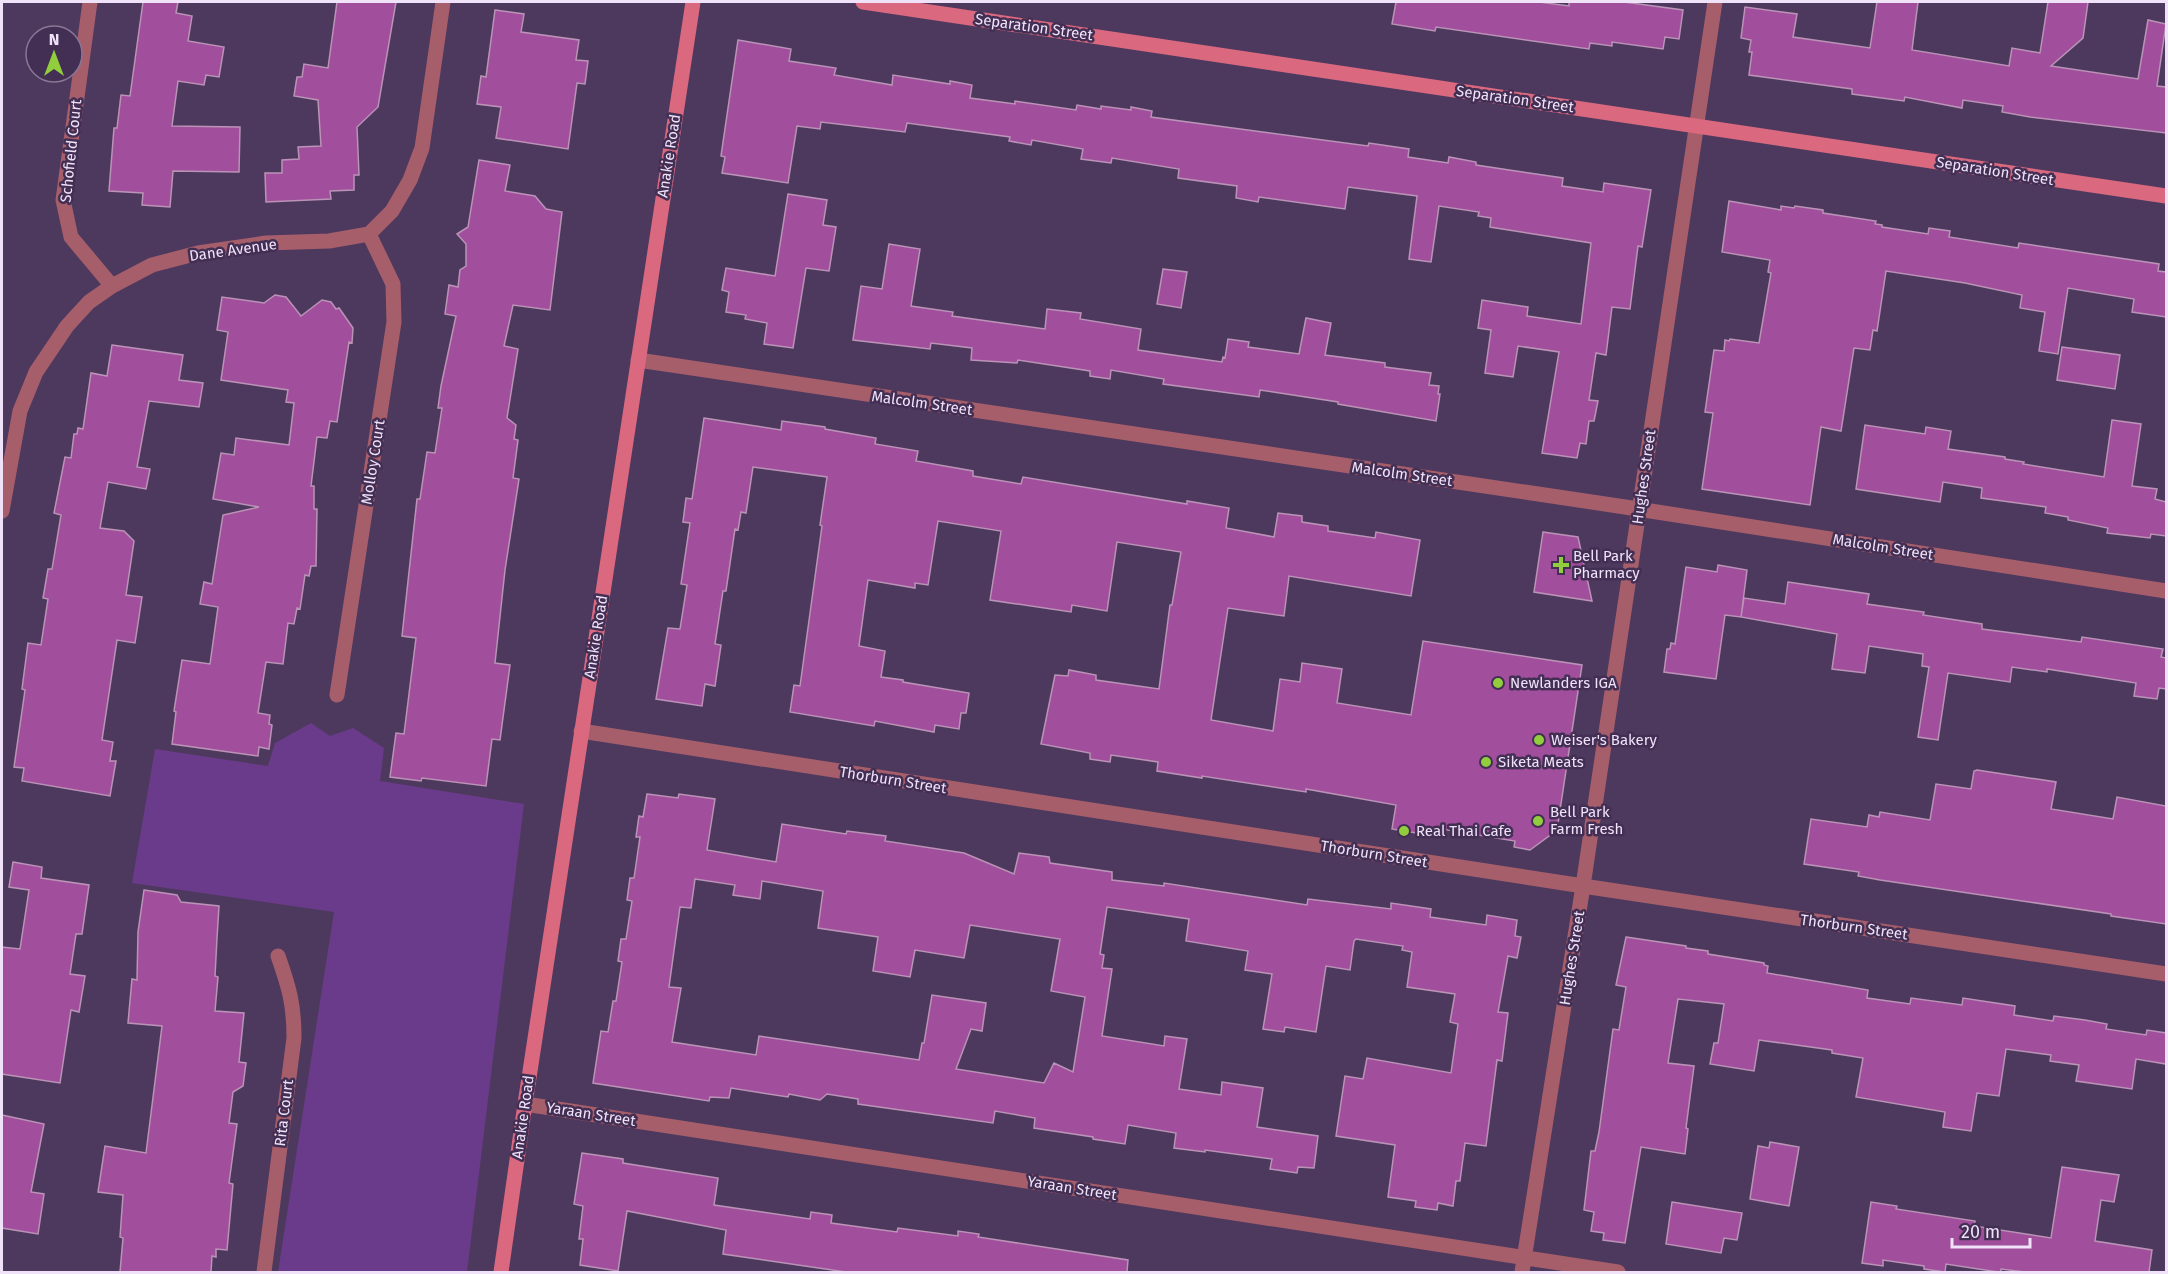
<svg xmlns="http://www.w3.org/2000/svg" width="2168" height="1274" font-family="'Fira Sans',sans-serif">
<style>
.green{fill:#6a3b8a}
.building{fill:#a14e9d;stroke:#ba93b6;stroke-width:1.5;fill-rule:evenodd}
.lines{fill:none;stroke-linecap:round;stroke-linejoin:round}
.minor{stroke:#a65e6b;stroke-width:15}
.secondary{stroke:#da6980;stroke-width:15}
.poi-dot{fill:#92cd3e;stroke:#432f53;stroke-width:2}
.labels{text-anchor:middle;stroke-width:5;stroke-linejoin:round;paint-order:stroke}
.street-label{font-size:15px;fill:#efe2f9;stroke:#432f53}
.poi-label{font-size:15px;fill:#efe2f9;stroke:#432f53;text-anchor:start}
</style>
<rect width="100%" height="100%" fill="#4e395e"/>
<!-- green -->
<path class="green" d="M 311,723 L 330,736 L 353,728 L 384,748 L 380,781 L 524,804 L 467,1272 L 278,1272 L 334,912 L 132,883 L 155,749 L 268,766 L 275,743 Z"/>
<!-- building -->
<path class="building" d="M 143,2 L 178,2 L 176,13 L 192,16 L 188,41 L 224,47 L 219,77 L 206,75 L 204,85 L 178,81 L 172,126 L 240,127 L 239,172 L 173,171 L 170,207 L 142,205 L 143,193 L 109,191 L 114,128 L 117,128 L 121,95 L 130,96 Z
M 337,2 L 396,2 L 378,107 L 357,127 L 359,175 L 354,175 L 354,190 L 330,191 L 331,199 L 266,202 L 265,173 L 282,173 L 282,160 L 299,159 L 298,147 L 321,146 L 318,100 L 294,96 L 297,77 L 302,77 L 304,64 L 328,68 Z
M 1396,2 L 1539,2 L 1569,6 L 1569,2 L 1624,2 L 1683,10 L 1679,39 L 1665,37 L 1663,49 L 1612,42 L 1612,46 L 1590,43 L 1589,49 L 1436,27 L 1435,31 L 1392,24 Z
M 1877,2 L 1918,2 L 1912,50 L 2009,66 L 2012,48 L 2040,53 L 2048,2 L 2088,2 L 2083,38 L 2051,66 L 2138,79 L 2148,20 L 2166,24 L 2157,86 L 2166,87 L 2166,133 L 2030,117 L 2002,112 L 2003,106 L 1963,100 L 1962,108 L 1905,97 L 1904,101 L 1852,94 L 1852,89 L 1749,75 L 1752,52 L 1749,52 L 1751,40 L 1741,38 L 1745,7 L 1797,14 L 1793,37 L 1870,48 Z
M 495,10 L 524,14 L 521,32 L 579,40 L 576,60 L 588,61 L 585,84 L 577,83 L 568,149 L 496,138 L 501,107 L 477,104 L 481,76 L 486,77 Z
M 738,40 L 791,49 L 789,61 L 836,68 L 834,75 L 892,85 L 893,75 L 950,84 L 950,81 L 972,85 L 970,98 L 1015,104 L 1015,101 L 1076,110 L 1077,105 L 1101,109 L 1101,106 L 1131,110 L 1131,107 L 1152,111 L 1151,117 L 1368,146 L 1369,143 L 1409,149 L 1408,157 L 1448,163 L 1449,157 L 1476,162 L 1476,165 L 1563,178 L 1562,186 L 1603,192 L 1604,183 L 1651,190 L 1642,247 L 1638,246 L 1630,309 L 1612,307 L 1606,355 L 1596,353 L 1589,400 L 1598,401 L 1594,421 L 1589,421 L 1586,444 L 1580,443 L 1577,458 L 1542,453 L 1559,352 L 1518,346 L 1513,377 L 1485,373 L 1491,330 L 1478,328 L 1482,300 L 1528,307 L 1527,316 L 1581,324 L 1591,243 L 1490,227 L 1491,218 L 1478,216 L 1479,212 L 1439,206 L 1431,262 L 1409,259 L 1417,196 L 1348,187 L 1345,209 L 1259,197 L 1258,202 L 1236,198 L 1237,186 L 1178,178 L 1179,169 L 1112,158 L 1111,163 L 1081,159 L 1083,149 L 1032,140 L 1031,145 L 1009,141 L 1010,137 L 907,123 L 905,132 L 821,122 L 820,129 L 797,126 L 788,183 L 722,173 L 725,157 L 721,156 Z
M 479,160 L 510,165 L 505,191 L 535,196 L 546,209 L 562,212 L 550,310 L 513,305 L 504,346 L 518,349 L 507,418 L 516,425 L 514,439 L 518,440 L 513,478 L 519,479 L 505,570 L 495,663 L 510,665 L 500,740 L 492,739 L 486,786 L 422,778 L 421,781 L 390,777 L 396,733 L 404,734 L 416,638 L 402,636 L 417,499 L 420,499 L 427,452 L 435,453 L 442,408 L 438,408 L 441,386 L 456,316 L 445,314 L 449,285 L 458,287 L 460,270 L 466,266 L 466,244 L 457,234 L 468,227 Z
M 788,194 L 827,200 L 823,225 L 836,227 L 829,271 L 806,268 L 793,348 L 764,344 L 767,323 L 745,319 L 746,315 L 726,312 L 729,292 L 722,290 L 726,268 L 775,276 Z
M 1729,201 L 1781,210 L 1781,206 L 1794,208 L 1795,206 L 1823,210 L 1823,213 L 1876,221 L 1875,224 L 1882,225 L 1882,227 L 1928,234 L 1929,228 L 1950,231 L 1949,237 L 2018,248 L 2019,243 L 2159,264 L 2158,271 L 2166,272 L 2166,317 L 2132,312 L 2134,299 L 2068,288 L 2058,354 L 2039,351 L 2045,312 L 2020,308 L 2022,295 L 1965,283 L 1886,271 L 1877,331 L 1873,330 L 1870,350 L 1854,348 L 1841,431 L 1821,427 L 1810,505 L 1702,489 L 1713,413 L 1705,412 L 1714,350 L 1724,351 L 1725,340 L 1729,341 L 1730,339 L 1759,343 L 1771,273 L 1768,272 L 1770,260 L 1722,252 Z
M 889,244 L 920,249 L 911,306 L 953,312 L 952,316 L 1045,329 L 1047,309 L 1081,313 L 1080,319 L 1141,329 L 1138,350 L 1222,362 L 1223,357 L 1225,358 L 1228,339 L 1249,342 L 1248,347 L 1299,354 L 1306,318 L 1331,323 L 1325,355 L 1385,363 L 1385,367 L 1431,373 L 1429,385 L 1439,386 L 1438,394 L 1440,394 L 1436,421 L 1338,404 L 1338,402 L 1260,390 L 1259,397 L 1163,384 L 1164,379 L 1111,370 L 1110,379 L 1090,376 L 1090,371 L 1018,360 L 1017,363 L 971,360 L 972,348 L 931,343 L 930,349 L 853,340 L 861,286 L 882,289 Z
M 1163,269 L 1187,272 L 1181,308 L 1157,304 Z
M 275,295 L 286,297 L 301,316 L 322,300 L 331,302 L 336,309 L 339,308 L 353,328 L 352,343 L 349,342 L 337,422 L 330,421 L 327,438 L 317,437 L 311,486 L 314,486 L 314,509 L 317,509 L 316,566 L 311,566 L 309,576 L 305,575 L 300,609 L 297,608 L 294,624 L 288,623 L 283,664 L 266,662 L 258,713 L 270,715 L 269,724 L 272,725 L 269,749 L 259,747 L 258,756 L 172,744 L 176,712 L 174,711 L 182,660 L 210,664 L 218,607 L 200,604 L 204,582 L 212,584 L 223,515 L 259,507 L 213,499 L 221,453 L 234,455 L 236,438 L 289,445 L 294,403 L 286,402 L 288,390 L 221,380 L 228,332 L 217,330 L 222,297 L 264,303 Z
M 112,345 L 183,355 L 179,380 L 203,383 L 199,407 L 149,401 L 137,467 L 150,469 L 146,489 L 108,482 L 100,528 L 124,531 L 134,541 L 126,595 L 142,597 L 135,643 L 117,640 L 102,740 L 113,742 L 110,761 L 116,761 L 110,796 L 22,781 L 24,768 L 14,767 L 25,690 L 22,689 L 28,643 L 41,645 L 48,599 L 43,598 L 48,569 L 52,569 L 61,515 L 54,513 L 65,457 L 71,458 L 74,434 L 77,434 L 78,428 L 83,429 L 91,373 L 107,376 Z
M 2062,347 L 2120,355 L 2115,389 L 2057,380 Z
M 704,418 L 781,430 L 782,421 L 825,427 L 825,429 L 876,438 L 875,444 L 918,451 L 916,461 L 973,471 L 973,476 L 1021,484 L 1023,477 L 1187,504 L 1187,501 L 1229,508 L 1226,528 L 1274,537 L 1278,513 L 1302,516 L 1302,522 L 1328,526 L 1328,531 L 1375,538 L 1376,532 L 1420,540 L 1411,596 L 1289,576 L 1284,616 L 1228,608 L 1211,720 L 1273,731 L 1280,679 L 1300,682 L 1302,663 L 1342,669 L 1337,703 L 1411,715 L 1423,641 L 1582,665 L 1557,830 L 1530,850 L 1514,847 L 1515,841 L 1442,829 L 1441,837 L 1404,831 L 1392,829 L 1396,805 L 1306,789 L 1306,792 L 1202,776 L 1202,778 L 1157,771 L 1158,762 L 1111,755 L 1110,762 L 1090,759 L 1090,753 L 1041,744 L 1055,675 L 1068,676 L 1069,670 L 1096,675 L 1096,680 L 1159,689 L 1170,605 L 1172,605 L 1181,552 L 1117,542 L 1107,611 L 1072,605 L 1071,612 L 990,600 L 1001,531 L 938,521 L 928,585 L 915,583 L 915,588 L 868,580 L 859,646 L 885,651 L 881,677 L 903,680 L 903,682 L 969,693 L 966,713 L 961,713 L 959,729 L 935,725 L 934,732 L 875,721 L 874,726 L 790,712 L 794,685 L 800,686 L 822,526 L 820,525 L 827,477 L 753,467 L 746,513 L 741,512 L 738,530 L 735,529 L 726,591 L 723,591 L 715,644 L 721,645 L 715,686 L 705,684 L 702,706 L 656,699 L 668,628 L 680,629 L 687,585 L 681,584 L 690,523 L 683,522 L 686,498 L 692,499 Z
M 2112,420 L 2141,424 L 2132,486 L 2157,489 L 2155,499 L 2166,502 L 2166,536 L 2151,534 L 2150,538 L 2107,533 L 2108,528 L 2068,520 L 2068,517 L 2045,513 L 2046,507 L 1981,498 L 1982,488 L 1943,482 L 1940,502 L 1856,489 L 1865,425 L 1925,434 L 1926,427 L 1951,431 L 1948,449 L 2005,457 L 2005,459 L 2024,462 L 2023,464 L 2104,477 Z
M 1543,532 L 1578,537 L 1592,601 L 1534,592 Z
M 1718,565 L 1747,570 L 1741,617 L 1725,615 L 1716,679 L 1664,672 L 1667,649 L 1670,649 L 1671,643 L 1675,644 L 1686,567 L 1717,572 Z
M 1788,582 L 1869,594 L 1867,604 L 1924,612 L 1923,615 L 1982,624 L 1982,629 L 2081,642 L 2082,637 L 2163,649 L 2161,657 L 2166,658 L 2166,689 L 2159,688 L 2157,699 L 2134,696 L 2136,683 L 2047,669 L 2047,672 L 2012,667 L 2010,682 L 1948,673 L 1938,740 L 1918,737 L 1929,667 L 1922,666 L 1923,654 L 1869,646 L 1865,673 L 1832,669 L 1837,634 L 1741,617 L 1744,598 L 1785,604 Z
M 1977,770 L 2056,782 L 2051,809 L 2113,819 L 2117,797 L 2166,806 L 2166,924 L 2111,916 L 2111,914 L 1880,880 L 1858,876 L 1859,872 L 1804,864 L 1811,819 L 1867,827 L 1869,815 L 1879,817 L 1880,812 L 1930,820 L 1936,784 L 1971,789 L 1974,771 Z
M 647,794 L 678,798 L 679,794 L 715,799 L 707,850 L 776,862 L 782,824 L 846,834 L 847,831 L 886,836 L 885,841 L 964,853 L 1014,874 L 1019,853 L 1049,857 L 1050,863 L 1112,872 L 1112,880 L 1164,886 L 1164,883 L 1307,905 L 1308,899 L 1391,909 L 1391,903 L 1431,909 L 1430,917 L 1486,925 L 1487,915 L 1517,920 L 1515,936 L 1521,937 L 1517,958 L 1508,956 L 1498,1012 L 1508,1013 L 1502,1061 L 1497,1060 L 1486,1146 L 1465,1143 L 1460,1181 L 1456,1181 L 1453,1206 L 1438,1203 L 1437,1210 L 1415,1207 L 1416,1201 L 1388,1197 L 1395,1145 L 1336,1136 L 1345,1076 L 1363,1079 L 1367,1058 L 1451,1073 L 1458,1024 L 1450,1022 L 1455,994 L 1407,987 L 1412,952 L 1402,950 L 1403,946 L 1356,939 L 1354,941 L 1350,970 L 1326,966 L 1316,1032 L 1285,1027 L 1284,1032 L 1263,1029 L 1272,974 L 1245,970 L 1248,951 L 1186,941 L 1189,919 L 1107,907 L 1100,954 L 1104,955 L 1102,968 L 1112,969 L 1102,1036 L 1164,1046 L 1165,1036 L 1187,1039 L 1179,1089 L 1221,1095 L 1222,1082 L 1263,1088 L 1257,1127 L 1318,1136 L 1314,1168 L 1298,1167 L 1297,1173 L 1270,1169 L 1272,1159 L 1205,1150 L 1205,1152 L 1174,1148 L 1176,1133 L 1128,1125 L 1125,1144 L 1093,1139 L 1093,1137 L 1034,1128 L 1035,1118 L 995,1111 L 993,1123 L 858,1104 L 858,1099 L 827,1094 L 820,1100 L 789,1094 L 788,1097 L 731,1088 L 729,1098 L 710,1097 L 709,1101 L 593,1083 L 601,1031 L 608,1032 L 613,1001 L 616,1001 L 622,962 L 618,961 L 621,939 L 626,939 L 632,901 L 627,900 L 630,878 L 634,878 L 640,837 L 636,837 L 639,816 L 643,817 ZM 695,879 L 735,885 L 733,895 L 760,899 L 762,881 L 823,891 L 818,928 L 878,937 L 873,971 L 910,977 L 915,950 L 964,958 L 970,925 L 1060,939 L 1051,991 L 1085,997 L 1073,1072 L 1054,1063 L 1044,1083 L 956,1069 L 971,1029 L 982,1031 L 986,1003 L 932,995 L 924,1043 L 922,1043 L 919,1060 L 759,1036 L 756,1055 L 672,1042 L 681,988 L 669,987 L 680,907 L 691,908 Z
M 13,862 L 42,867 L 41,878 L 89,885 L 82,934 L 76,934 L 70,974 L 85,976 L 79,1012 L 71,1010 L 60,1083 L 2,1074 L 2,947 L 20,949 L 29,890 L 9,887 Z
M 144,890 L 177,895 L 181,902 L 219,906 L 217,938 L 215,976 L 218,977 L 215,1011 L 244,1013 L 239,1062 L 246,1063 L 243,1086 L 233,1092 L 229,1123 L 237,1124 L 229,1183 L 233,1184 L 227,1250 L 216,1249 L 216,1257 L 212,1256 L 211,1272 L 120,1272 L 123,1238 L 120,1237 L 123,1195 L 98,1192 L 105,1146 L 146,1153 L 162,1026 L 128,1023 L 132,979 L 137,980 L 138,932 Z
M 1626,937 L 1686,946 L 1686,948 L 1708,951 L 1708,954 L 1764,963 L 1764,965 L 1768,966 L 1767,973 L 1868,990 L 1867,998 L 1910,1004 L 1911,998 L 1962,1005 L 1963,998 L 2015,1006 L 2014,1015 L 2053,1021 L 2054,1016 L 2085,1020 L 2107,1024 L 2106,1029 L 2146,1035 L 2147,1030 L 2166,1033 L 2166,1064 L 2136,1059 L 2132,1089 L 2076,1081 L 2079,1065 L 2050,1061 L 2051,1055 L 2006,1049 L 1999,1096 L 1977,1093 L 1971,1131 L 1943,1127 L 1945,1112 L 1856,1097 L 1863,1058 L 1832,1053 L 1832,1050 L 1759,1040 L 1754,1071 L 1710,1064 L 1714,1043 L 1718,1043 L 1724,1004 L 1678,999 L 1668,1063 L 1694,1066 L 1686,1128 L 1688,1129 L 1685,1154 L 1641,1147 L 1625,1243 L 1603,1240 L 1604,1233 L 1591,1231 L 1594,1212 L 1584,1210 L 1591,1151 L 1595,1151 L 1599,1132 L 1613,1029 L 1619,1030 L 1626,987 L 1616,985 Z
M 2,1115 L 44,1124 L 31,1192 L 44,1194 L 38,1234 L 2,1228 Z
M 1770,1142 L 1799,1147 L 1789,1206 L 1750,1199 L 1758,1146 L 1769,1148 Z
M 582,1153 L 623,1159 L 623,1163 L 718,1178 L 714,1205 L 810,1219 L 811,1212 L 832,1215 L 831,1223 L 897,1232 L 898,1228 L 958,1236 L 958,1231 L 979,1234 L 978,1237 L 1128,1260 L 1127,1272 L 846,1272 L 723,1254 L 726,1230 L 627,1211 L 618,1271 L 580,1265 L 583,1239 L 579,1239 L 583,1206 L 574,1204 Z
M 2062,1167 L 2119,1175 L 2114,1202 L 2101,1200 L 2095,1241 L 2152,1250 L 2149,1272 L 2025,1272 L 2001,1269 L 2001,1272 L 1998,1272 L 1946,1264 L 1945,1272 L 1924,1269 L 1924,1266 L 1883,1260 L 1883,1266 L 1862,1263 L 1871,1202 L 1897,1206 L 1896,1209 L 1975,1221 L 1974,1226 L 2051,1238 Z
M 1672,1202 L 1742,1213 L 1737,1240 L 1724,1238 L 1721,1253 L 1666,1244 Z"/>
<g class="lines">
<!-- minor -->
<path class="minor" d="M 90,2 L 63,200 L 71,237 L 112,286
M 638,360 L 1625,507 L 2166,591
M 2,511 L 20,411 L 36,372 L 67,326 L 89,302 L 112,286 L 152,265 L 198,253 L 266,243 L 329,241 L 369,234 L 392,211 L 410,180 L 422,148 L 443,2
M 337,695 L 394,322 L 393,284 L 369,234
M 581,731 L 1583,886 L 2166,974
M 525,1104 L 1618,1272
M 264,1272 L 294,1038 C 294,1004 289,987 278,956
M 1522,1272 L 1583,886 L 1715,2"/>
<!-- secondary -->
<path class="secondary" d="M 863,2 L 2166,196
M 501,1272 L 525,1104 L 693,2"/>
</g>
<!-- markers -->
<g class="poi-dot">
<path d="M1558 556h6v6h6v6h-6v6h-6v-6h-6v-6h6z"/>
<circle cx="1498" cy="683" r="6"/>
<circle cx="1539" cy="740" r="6"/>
<circle cx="1486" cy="762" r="6"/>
<circle cx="1538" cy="821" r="6"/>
<circle cx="1404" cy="831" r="6"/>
</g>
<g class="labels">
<!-- street labels -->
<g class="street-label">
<text transform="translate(1034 27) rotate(8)" y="5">Separation Street</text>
<text transform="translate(1515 99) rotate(8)" y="5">Separation Street</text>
<text transform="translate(71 151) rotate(-84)" y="5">Schofield Court</text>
<text transform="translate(669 156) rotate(-81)" y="5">Anakie Road</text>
<text transform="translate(1995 171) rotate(9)" y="5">Separation Street</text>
<text transform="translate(233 250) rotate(-8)" y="5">Dane Avenue</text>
<text transform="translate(922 403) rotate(8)" y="5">Malcolm Street</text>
<text transform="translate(373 462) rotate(-81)" y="5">Molloy Court</text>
<text transform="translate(1402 474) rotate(8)" y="5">Malcolm Street</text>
<text transform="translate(1644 477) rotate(-82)" y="5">Hughes Street</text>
<text transform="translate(1883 547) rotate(9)" y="5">Malcolm Street</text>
<text transform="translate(596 637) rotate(-81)" y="5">Anakie Road</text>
<text transform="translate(893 780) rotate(9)" y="5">Thorburn Street</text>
<text transform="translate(1374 854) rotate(9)" y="5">Thorburn Street</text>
<text transform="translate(1854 927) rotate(8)" y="5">Thorburn Street</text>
<text transform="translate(1572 958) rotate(-81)" y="5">Hughes Street</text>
<text transform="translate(284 1113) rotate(-83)" y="5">Rita Court</text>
<text transform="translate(591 1114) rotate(9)" y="5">Yaraan Street</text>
<text transform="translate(523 1117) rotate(-82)" y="5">Anakie Road</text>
<text transform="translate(1072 1188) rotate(9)" y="5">Yaraan Street</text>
</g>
<!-- poi labels -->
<g class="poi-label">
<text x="1573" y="561">Bell Park<tspan x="1573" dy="17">Pharmacy</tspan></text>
<text x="1510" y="688">Newlanders IGA</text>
<text x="1551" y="745">Weiser's Bakery</text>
<text x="1498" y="767">Siketa Meats</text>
<text x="1550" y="817">Bell Park<tspan x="1550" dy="17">Farm Fresh</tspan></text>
<text x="1416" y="836">Real Thai Cafe</text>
</g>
</g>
<!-- border -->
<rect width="2168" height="1274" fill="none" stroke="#efe2f9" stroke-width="6"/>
<!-- north arrow -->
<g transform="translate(54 54)"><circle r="28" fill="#432f53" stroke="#887795" stroke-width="1.5"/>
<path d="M0-4.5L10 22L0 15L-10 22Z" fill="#92cd3e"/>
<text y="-9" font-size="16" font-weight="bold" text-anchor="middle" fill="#efe2f9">N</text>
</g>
<!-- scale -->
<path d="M1952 1238v9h78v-9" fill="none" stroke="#efe2f9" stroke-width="3"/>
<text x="1961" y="1238" font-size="18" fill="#efe2f9" stroke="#432f53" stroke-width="4.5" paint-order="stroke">20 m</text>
</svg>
